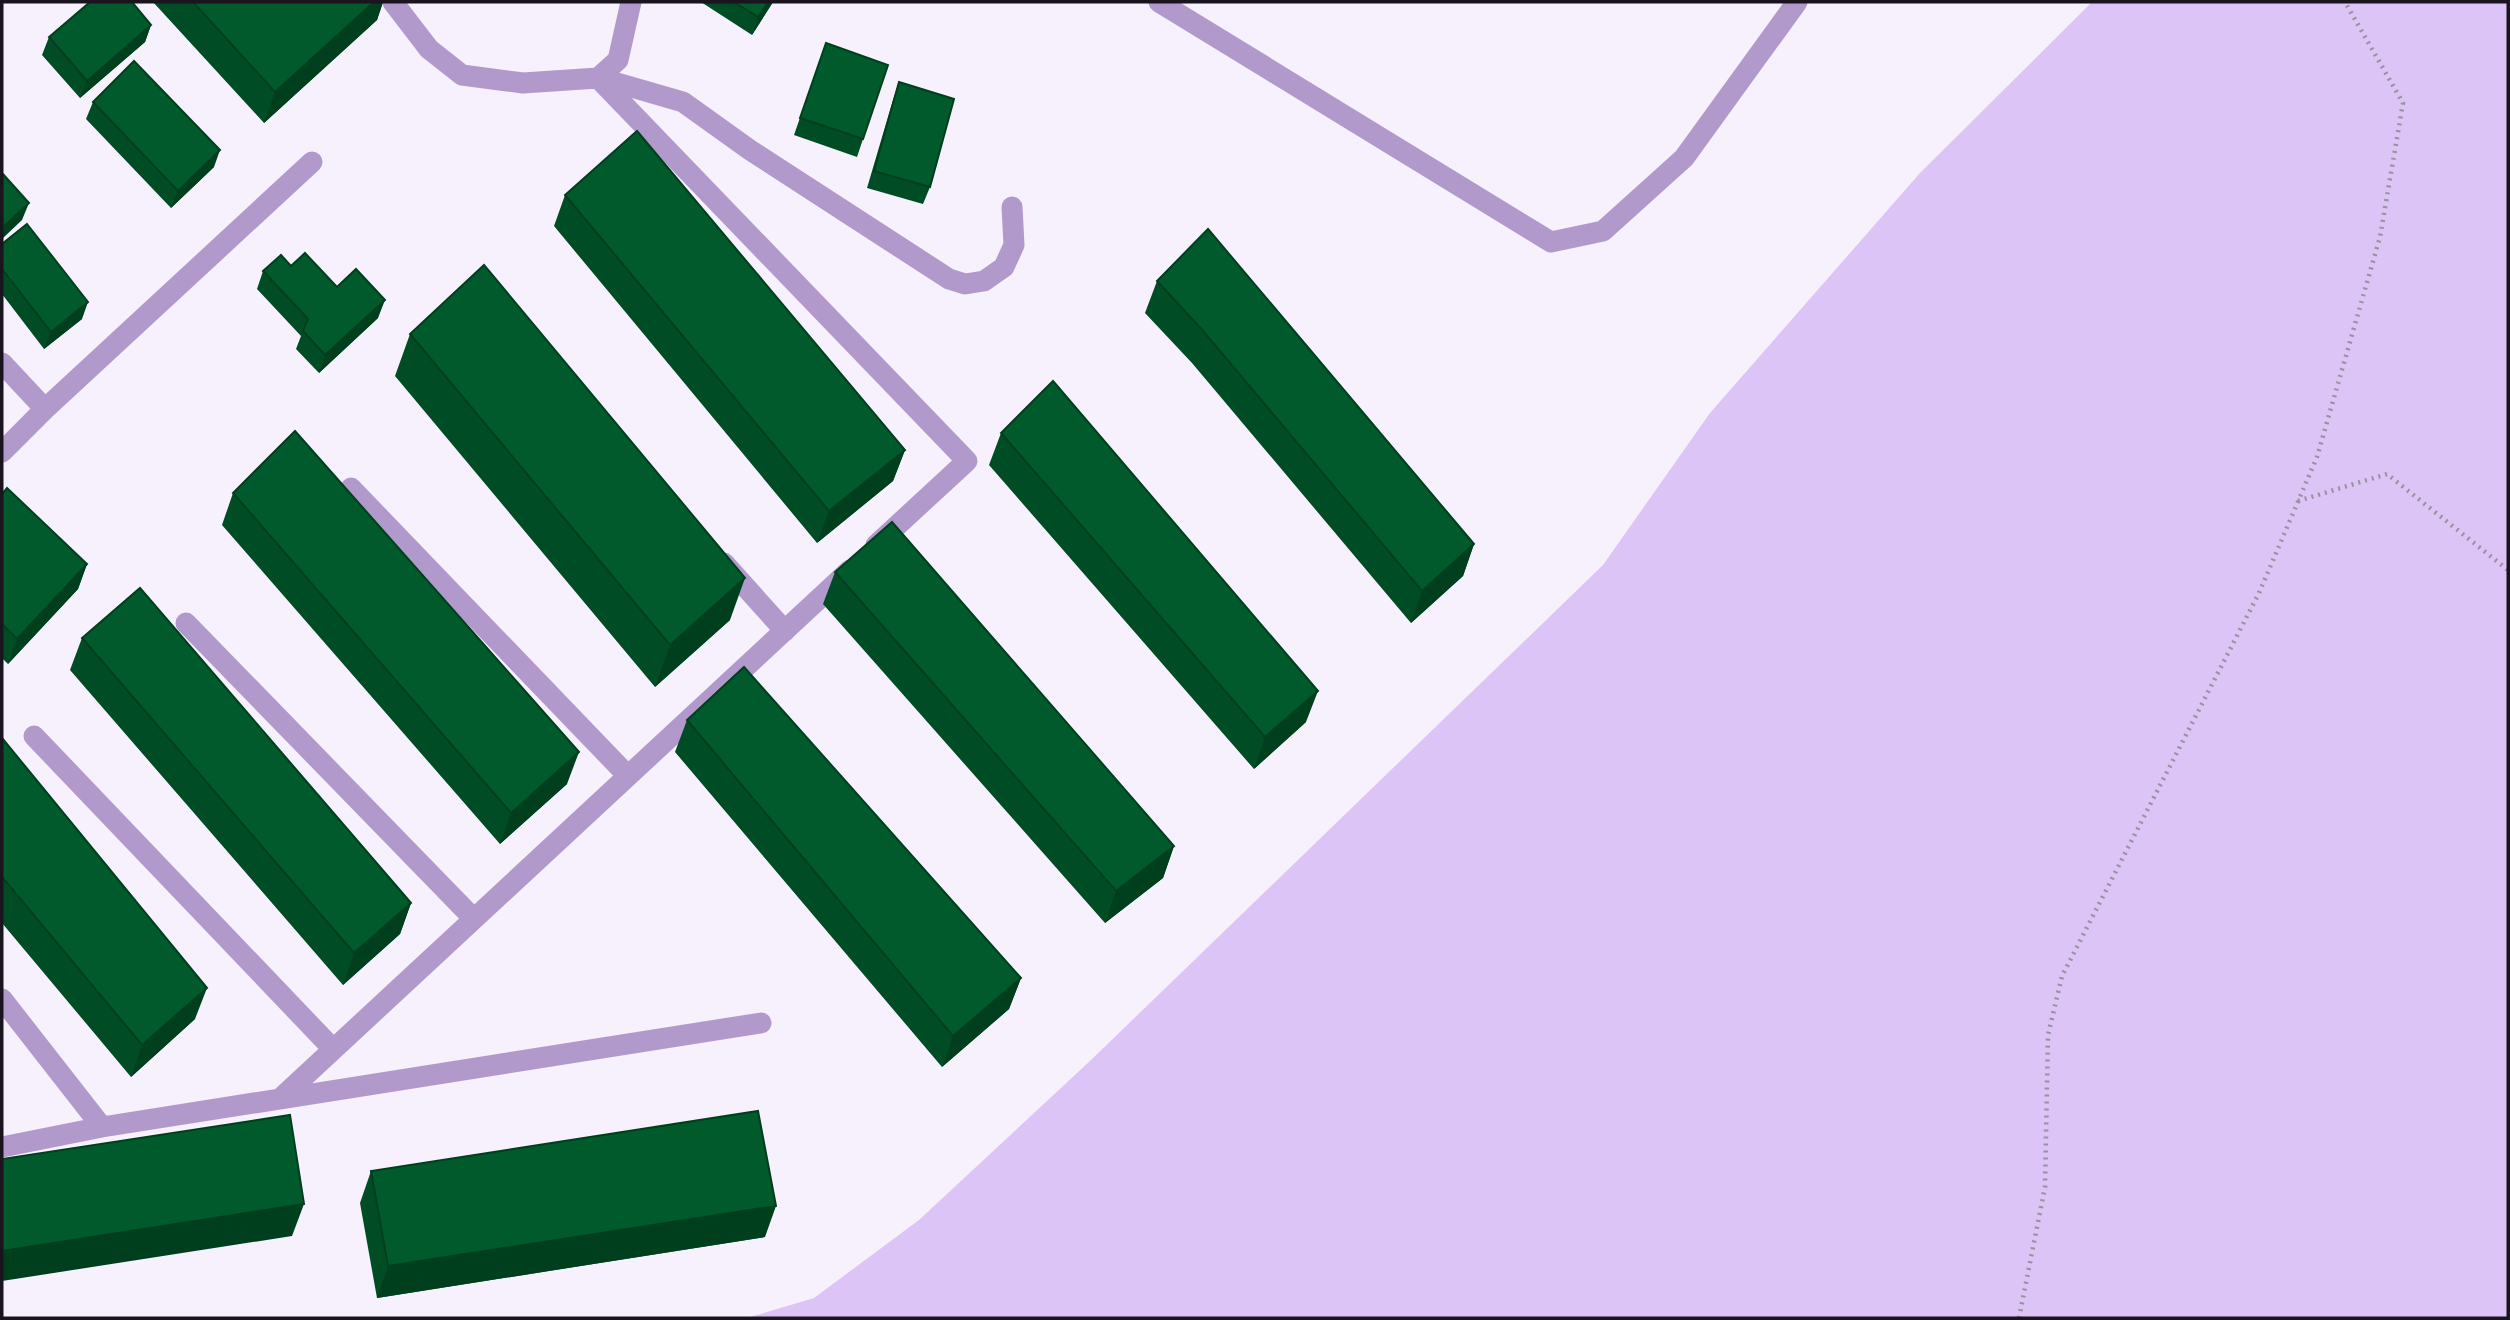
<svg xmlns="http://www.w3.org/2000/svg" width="2510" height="1320" font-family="'PT Sans Narrow',sans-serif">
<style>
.green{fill:#dcc4f6}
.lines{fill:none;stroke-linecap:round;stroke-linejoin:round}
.path{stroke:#97929d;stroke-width:4.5;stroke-dasharray:2 5;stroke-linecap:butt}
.minor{stroke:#b299cb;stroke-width:21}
.wall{fill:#004d25}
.shaded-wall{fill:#003f1e}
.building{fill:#005a2b;stroke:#003f1e;stroke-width:2}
</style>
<rect width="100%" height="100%" fill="#f7f1fd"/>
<!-- green -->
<path class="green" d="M 2092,2 L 2508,2 L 2508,1318 L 747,1318 L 814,1298 L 919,1220 L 1091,1060 L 1603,565 L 1710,413 L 1920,173 Z"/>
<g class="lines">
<!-- path -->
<path class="path" d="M 2298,501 L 2387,474 L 2508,570
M 2019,1318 L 2045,1187 L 2048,1035 L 2062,976 L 2259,593 L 2317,457 L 2380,237 L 2403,103 L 2345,2"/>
<!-- minor -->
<path class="minor" d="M 393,2 L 429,49 L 462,75 L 523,83 L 598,78 L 618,60 L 631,2
M 1159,2 L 1551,242 L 1603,231 L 1684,158 L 1797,2
M 598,78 L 967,461 L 876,545
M 600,78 L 683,102 L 750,150 L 949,279 L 965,284 L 984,281 L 1004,267 L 1014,245 L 1012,207
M 2,363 L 45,409
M 2,452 L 45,409 L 312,162
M 351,488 L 628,776
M 724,563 L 785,631
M 186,623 L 474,919
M 34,736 L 333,1049
M 2,999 L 102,1127
M 281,1098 L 850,570
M 2,1147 L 102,1127 L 761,1023"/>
</g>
<!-- wall -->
<path class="wall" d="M 153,2 L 383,2 L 377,20 L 264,123 Z
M 701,2 L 773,2 L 752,35 Z
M 151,25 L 145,42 L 80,98 L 42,55 L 49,37 Z
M 826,43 L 863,139 L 857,157 L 794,135 Z
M 899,82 L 930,187 L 923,204 L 867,188 L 893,100 Z
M 93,102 L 214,167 L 171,208 L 86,119 Z
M 565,195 L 905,450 L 893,481 L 817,543 L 554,226 Z
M 2,244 L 82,319 L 44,349 L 2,294 Z
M 291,266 L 337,287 L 378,318 L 319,373 L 296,349 L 301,336 L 257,289 L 263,271 Z
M 1157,281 L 1474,544 L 1463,576 L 1411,623 L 1192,363 L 1145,313 Z
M 410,334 L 730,620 L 655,687 L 395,376 Z
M 1001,433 L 1306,722 L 1254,769 L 989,465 Z
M 233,493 L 567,784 L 500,844 L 222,525 Z
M 2,494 L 87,564 L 78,589 L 8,664 L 2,658 Z
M 835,572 L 1174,846 L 1163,878 L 1105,923 L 823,604 Z
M 82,638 L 411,903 L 400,934 L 343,985 L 70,670 Z
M 687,720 L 1021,978 L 1009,1009 L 942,1067 L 675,752 Z
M 2,738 L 195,1019 L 131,1077 L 2,923 Z
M 371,1171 L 765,1237 L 377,1298 L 360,1203 Z"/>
<!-- shaded-wall -->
<path class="shaded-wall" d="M 374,2 L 383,2 L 377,20 L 264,123 L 275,92 Z
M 768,2 L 773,2 L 752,35 L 758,17 Z
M 151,25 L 145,42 L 80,98 L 87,81 Z
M 220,150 L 214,167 L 171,208 L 178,191 Z
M 29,203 L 22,220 L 2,239 L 2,228 Z
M 385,300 L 378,318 L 319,373 L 325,355 Z
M 88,302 L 82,319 L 44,349 L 51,332 Z
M 905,450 L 893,481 L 817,543 L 829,511 Z
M 1474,544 L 1463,576 L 1411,623 L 1422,591 Z
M 87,564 L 78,589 L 8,664 L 17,639 Z
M 745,578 L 730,620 L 655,687 L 670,645 Z
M 1318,691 L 1306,722 L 1254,769 L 1265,737 Z
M 579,752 L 567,784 L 500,844 L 511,813 Z
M 1174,846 L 1163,878 L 1105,923 L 1116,891 Z
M 411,903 L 400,934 L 343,985 L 354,953 Z
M 1021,978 L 1009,1009 L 942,1067 L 953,1036 Z
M 207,988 L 195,1019 L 131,1077 L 142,1045 Z
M 304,1204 L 292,1236 L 2,1281 L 2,1251 Z
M 776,1206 L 765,1237 L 377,1298 L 388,1266 Z"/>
<!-- building -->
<path class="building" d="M 90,2 L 132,2 L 151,25 L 87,81 L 49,37 Z
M 193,2 L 374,2 L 275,92 Z
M 734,2 L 768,2 L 758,17 Z
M 826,43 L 888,65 L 863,139 L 800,118 Z
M 134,61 L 220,150 L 178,191 L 93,102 Z
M 899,82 L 954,99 L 930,187 L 874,171 Z
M 637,131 L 905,450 L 829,511 L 565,195 Z
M 2,173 L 29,203 L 2,228 Z
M 27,224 L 88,302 L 51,332 L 2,269 L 2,244 Z
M 1208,229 L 1474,544 L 1422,591 L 1203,331 L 1157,281 Z
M 305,253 L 337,287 L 356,269 L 385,300 L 325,355 L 303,331 L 308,319 L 263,271 L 281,255 L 291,266 Z
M 484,265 L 745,578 L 670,645 L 410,334 Z
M 1053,381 L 1318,691 L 1265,737 L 1001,433 Z
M 295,431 L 579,752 L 511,813 L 233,493 Z
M 7,488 L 87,564 L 17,639 L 2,624 L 2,494 Z
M 892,522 L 1174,846 L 1116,891 L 835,572 Z
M 140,588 L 411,903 L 354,953 L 82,638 Z
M 744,667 L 1021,978 L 953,1036 L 687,720 Z
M 2,738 L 207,988 L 142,1045 L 2,877 Z
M 758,1111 L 776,1206 L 388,1266 L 371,1171 Z
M 290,1115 L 304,1204 L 2,1251 L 2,1159 Z"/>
<!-- border -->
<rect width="2510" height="1320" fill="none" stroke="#19141e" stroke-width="7"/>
</svg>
